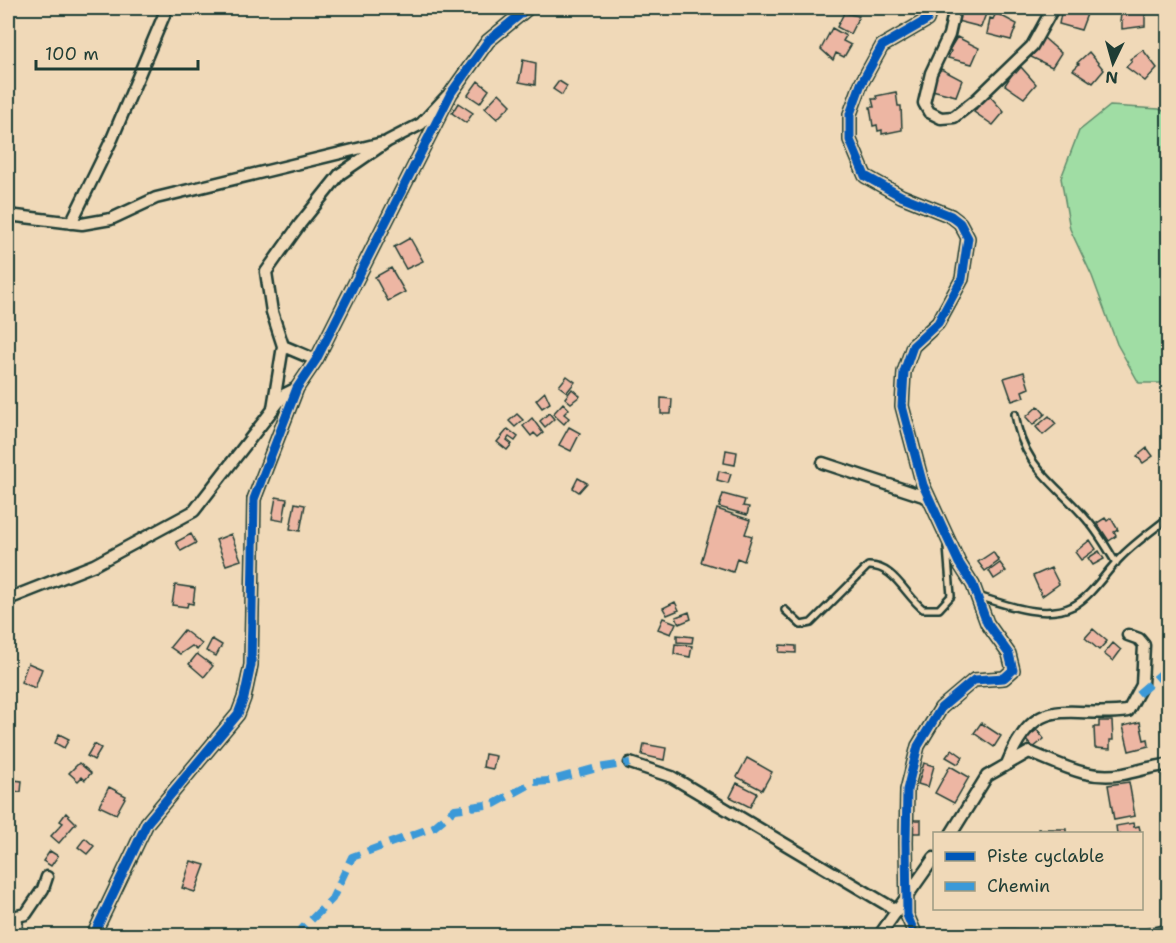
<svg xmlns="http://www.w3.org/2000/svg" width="1176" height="943" font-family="'Shantell Sans',sans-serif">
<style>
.green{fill:#a0dda4;stroke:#608d6c;stroke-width:1.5}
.building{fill:#edb6a3;stroke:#1f3d34;stroke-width:1.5}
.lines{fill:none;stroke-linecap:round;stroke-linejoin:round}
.service-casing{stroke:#1f3d34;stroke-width:10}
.minor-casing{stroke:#1f3d34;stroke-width:15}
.tertiary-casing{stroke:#1f3d34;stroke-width:16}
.service{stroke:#f0d9b8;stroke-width:5}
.minor{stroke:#f0d9b8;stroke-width:10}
.tertiary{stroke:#f0d9b8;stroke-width:12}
.quiet{stroke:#3a99d8;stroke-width:8;stroke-dasharray:15 8;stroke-linecap:butt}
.cycleway-casing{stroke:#f0d9b8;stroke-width:13}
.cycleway{stroke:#0057b8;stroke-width:9}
</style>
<rect width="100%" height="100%" fill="#f0d9b8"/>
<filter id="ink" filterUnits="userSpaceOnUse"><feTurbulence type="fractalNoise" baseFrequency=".0167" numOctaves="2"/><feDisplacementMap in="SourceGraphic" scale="12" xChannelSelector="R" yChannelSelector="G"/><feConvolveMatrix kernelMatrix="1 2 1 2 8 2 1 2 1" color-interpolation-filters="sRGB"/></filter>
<g filter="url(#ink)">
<!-- green -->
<path class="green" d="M 1110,106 L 1159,109 L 1168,113 L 1168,383 L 1139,383 L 1117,344 L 1092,276 L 1070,229 L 1061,178 L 1079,131 Z"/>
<!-- building -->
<path class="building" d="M 959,8 L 977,8 L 987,11 L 981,27 L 957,21 Z
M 1062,8 L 1077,8 L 1087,14 L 1081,30 L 1059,24 Z
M 1122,8 L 1145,9 L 1145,26 L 1122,29 L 1122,21 L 1120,21 Z
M 844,13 L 859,16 L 850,34 L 837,27 Z
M 996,13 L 1017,24 L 1011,40 L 987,34 L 990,18 L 993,19 Z
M 832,28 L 846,36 L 843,41 L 851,45 L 844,57 L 836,53 L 833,60 L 821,49 Z
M 957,37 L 979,48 L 972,64 L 948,58 L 951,51 L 949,50 Z
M 1044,38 L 1061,53 L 1052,67 L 1031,57 L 1036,50 L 1033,49 Z
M 1143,50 L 1157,68 L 1145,81 L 1126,67 L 1132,61 L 1130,59 Z
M 1089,52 L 1104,70 L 1093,83 L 1073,70 L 1079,64 L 1077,63 Z
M 523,60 L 536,63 L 535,85 L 519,82 Z
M 1021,67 L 1036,84 L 1024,98 L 1005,85 L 1014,71 L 1016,73 Z
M 941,69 L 962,80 L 956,96 L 932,90 L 935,83 L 932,82 Z
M 478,81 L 489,90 L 480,103 L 468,95 Z
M 559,81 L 567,86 L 562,95 L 553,89 Z
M 896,92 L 898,106 L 901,106 L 902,130 L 882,134 L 882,130 L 878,131 L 877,125 L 873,126 L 870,107 L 874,107 L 872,99 L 877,99 L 876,96 Z
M 499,93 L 511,105 L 497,119 L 485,108 Z
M 989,95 L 1004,112 L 993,125 L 974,112 L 983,99 L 984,100 Z
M 458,103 L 473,113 L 466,123 L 452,113 Z
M 410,238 L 423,261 L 406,269 L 394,247 Z
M 391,268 L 405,292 L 388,301 L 375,277 Z
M 1024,372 L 1029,388 L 1022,391 L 1024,397 L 1012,401 L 1004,378 Z
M 567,376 L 575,382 L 567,392 L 559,386 Z
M 572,389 L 580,396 L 571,403 L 565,398 Z
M 545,392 L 550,403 L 542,408 L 536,400 Z
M 661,398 L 672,399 L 671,414 L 661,414 Z
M 563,403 L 569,409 L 564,414 L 569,418 L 564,424 L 553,414 Z
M 1038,406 L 1045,414 L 1033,425 L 1026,417 Z
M 549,413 L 554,419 L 545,427 L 540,421 Z
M 517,414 L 523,420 L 515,427 L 509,421 Z
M 1049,416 L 1056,424 L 1043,435 L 1036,427 Z
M 532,418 L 543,433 L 538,437 L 534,433 L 531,436 L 523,426 Z
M 569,427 L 580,433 L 571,451 L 559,445 Z
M 508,429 L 518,437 L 515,441 L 509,437 L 507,440 L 512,444 L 507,450 L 497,442 Z
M 1147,448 L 1153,456 L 1143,463 L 1137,456 Z
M 726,450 L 737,452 L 735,465 L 724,463 Z
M 719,471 L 731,474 L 728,483 L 717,480 Z
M 578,478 L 587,483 L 579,492 L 573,488 Z
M 723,494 L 745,500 L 743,506 L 749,507 L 747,515 L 719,507 Z
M 276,497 L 287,499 L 283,521 L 272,519 Z
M 295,503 L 305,505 L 300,531 L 290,529 Z
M 717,509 L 750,520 L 745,534 L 752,536 L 744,561 L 737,558 L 733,572 L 701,562 Z
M 1105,518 L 1107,521 L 1111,518 L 1118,530 L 1114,532 L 1116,536 L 1109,541 L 1097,523 Z
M 191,534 L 196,543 L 181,551 L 176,542 Z
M 231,534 L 241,560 L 226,565 L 216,540 Z
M 1090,540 L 1096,549 L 1081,560 L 1075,552 Z
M 1099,551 L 1104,559 L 1093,565 L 1088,558 Z
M 993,552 L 999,561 L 985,571 L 978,562 Z
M 1000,563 L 1006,571 L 994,579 L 989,571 Z
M 1051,568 L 1059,584 L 1042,596 L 1033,576 Z
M 175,585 L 195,588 L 193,604 L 188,603 L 187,607 L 172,605 Z
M 675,602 L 679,610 L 667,615 L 663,608 Z
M 689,612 L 691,619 L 679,624 L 676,617 Z
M 663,618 L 676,623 L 671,634 L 658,629 Z
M 1093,629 L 1107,641 L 1099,650 L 1085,638 Z
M 184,630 L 202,644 L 197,650 L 192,646 L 180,654 L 170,647 Z
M 677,635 L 693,637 L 692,643 L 677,642 Z
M 212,639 L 222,645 L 216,656 L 206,651 Z
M 1113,643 L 1121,650 L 1113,661 L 1104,654 Z
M 675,644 L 692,646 L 690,657 L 674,654 Z
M 780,645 L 796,646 L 796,653 L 779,652 Z
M 197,654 L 213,666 L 204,677 L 189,664 Z
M 28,663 L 42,669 L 35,688 L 21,682 Z
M 1099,721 L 1112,721 L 1113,740 L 1110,740 L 1110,749 L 1095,748 L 1094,727 L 1099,727 Z
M 1140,722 L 1144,740 L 1148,739 L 1149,746 L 1129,751 L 1123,726 Z
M 981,723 L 1001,736 L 994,747 L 974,733 Z
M 1037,730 L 1044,739 L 1033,748 L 1025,739 Z
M 59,734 L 69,739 L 64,748 L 55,743 Z
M 94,744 L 101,748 L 94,760 L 87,756 Z
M 644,744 L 666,748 L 664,760 L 642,755 Z
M 952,749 L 963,757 L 958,764 L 946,757 Z
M 485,754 L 496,756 L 493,769 L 483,767 Z
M 747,758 L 772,772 L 762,790 L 737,777 Z
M 79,763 L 91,773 L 85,780 L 82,777 L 78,781 L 69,773 Z
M 924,763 L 934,766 L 928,787 L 918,784 Z
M 950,766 L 969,777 L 954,803 L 935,793 Z
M 13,780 L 22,781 L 21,792 L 12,791 Z
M 1129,782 L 1135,816 L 1114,820 L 1108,785 Z
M 737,783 L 757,793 L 750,807 L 730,797 Z
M 109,787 L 126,796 L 116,814 L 99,806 Z
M 66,813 L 76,823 L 59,843 L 51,836 L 63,823 L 60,821 Z
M 912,820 L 921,820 L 921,833 L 912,833 Z
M 1133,823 L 1134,827 L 1139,826 L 1141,834 L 1117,834 L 1116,826 Z
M 1038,829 L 1066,829 L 1066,834 L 1039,834 Z
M 85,838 L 94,846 L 87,854 L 78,847 Z
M 50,851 L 58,856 L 51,866 L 43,861 Z
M 191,861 L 205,865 L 195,892 L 182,888 Z"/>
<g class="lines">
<!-- service casing -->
<g class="service-casing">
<path id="service" d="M 1015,414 C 1023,468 1055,482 1087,520 C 1098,532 1107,548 1116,563
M 978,596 C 1006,605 1045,620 1073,606 C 1093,595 1106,571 1122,556 C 1136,542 1153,530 1168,518
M 785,610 L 801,625 L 811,623 L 868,566 C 894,565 904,594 923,609 L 939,609 L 951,596 L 947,547"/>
</g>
<!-- minor casing -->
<g class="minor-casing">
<path id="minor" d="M 955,8 L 949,35 L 931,73 L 924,103 L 929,112 L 941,118 L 954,117 L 977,99 L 1032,46 L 1053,8
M 8,215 L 82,224 L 111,219 L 156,198 L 382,143
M 71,223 L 112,139 L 167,8
M 283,346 L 316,360
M 273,408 L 283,346 L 272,312 L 266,272 L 300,224 L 340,174 L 388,141 L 421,124 L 447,96
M 823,463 L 929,498
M 8,599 L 94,565 L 194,511 L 285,394 L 297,388
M 630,763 L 672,777 L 896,910
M 1007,764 C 1036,690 1069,719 1128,711 L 1142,685 L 1144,645 L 1139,639 L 1128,635
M 951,834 L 987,776 L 1029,752 C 1060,764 1088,781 1123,774 C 1139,771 1152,766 1168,765
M 16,936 L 17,916 L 26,914 L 43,889 L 47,877
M 879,936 L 934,858"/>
</g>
<!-- tertiary casing -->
<g class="tertiary-casing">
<path id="tertiary" d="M 93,936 L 147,823 L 238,714 L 244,698 L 251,665 L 254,499 L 297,388 L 316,360 L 451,93 L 488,41 L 528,8
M 916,936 L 907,915 L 906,842 L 907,790 L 918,746 L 941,708 L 974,680 L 1004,678 L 1013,670 L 1009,654 L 987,623 L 973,585 L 959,563 L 923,485 L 902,406 L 904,372 L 913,346 L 938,323 L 962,279 L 968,238 L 960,223 L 951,216 L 901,196 L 865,176 L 850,140 L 850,114 L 861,84 L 882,46 L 927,20 L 931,8
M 1005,936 L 1014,936
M 1146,936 L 1168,931"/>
</g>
<!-- service -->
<use href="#service" class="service"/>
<!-- minor -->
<use href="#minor" class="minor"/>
<!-- tertiary -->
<use href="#tertiary" class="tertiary"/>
<!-- quiet -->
<path class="quiet" d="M 1138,694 L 1168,668
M 295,936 L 332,899 L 352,857 L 434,827 L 455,809 L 494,804 L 534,782 L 549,781 L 597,768 L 630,763"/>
<!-- cycleway casing -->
<g class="cycleway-casing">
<path id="cycleway" d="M 93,936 L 147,823 L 238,714 L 244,698 L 251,665 L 254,499 L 297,388 L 316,360 L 451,93 L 488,41 L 528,8
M 916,936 L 907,915 L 906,842 L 907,790 L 918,746 L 941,708 L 974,680 L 1004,678 L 1013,670 L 1009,654 L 987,623 L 973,585 L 959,563 L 923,485 L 902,406 L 904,372 L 913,346 L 938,323 L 962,279 L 968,238 L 960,223 L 951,216 L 901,196 L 865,176 L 850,140 L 850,114 L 861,84 L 882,46 L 927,20 L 931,8"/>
</g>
<!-- cycleway -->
<use href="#cycleway" class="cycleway"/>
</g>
</g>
<!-- margin -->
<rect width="1176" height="943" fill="none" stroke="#f0d9b8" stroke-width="30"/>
<rect x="15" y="15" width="1146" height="913" fill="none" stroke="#1f3d34" stroke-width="2" filter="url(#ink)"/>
<!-- legend -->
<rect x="933" y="832" width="210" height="78" fill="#f0d9b8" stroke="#9c9b83" stroke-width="1.5"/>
<rect x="945" y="852" width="30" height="9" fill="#0057b8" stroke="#9c9b83" stroke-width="1.5"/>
<text x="987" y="862" font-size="18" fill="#1f3d34">Piste cyclable</text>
<rect x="945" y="882" width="30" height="9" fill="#3a99d8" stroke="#9c9b83" stroke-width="1.5"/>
<text x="987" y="892" font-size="18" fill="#1f3d34">Chemin</text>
<!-- north arrow -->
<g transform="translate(1113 63) rotate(185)" stroke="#f0d9b8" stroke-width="4.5" paint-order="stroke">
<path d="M0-4.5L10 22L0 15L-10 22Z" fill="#1f3d34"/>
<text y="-9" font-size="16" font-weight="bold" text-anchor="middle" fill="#1f3d34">N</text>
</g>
<!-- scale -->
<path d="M36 60v9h162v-9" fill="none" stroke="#1f3d34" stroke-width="3"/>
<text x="45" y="60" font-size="18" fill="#1f3d34" stroke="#f0d9b8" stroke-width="4.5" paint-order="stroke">100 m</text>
</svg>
